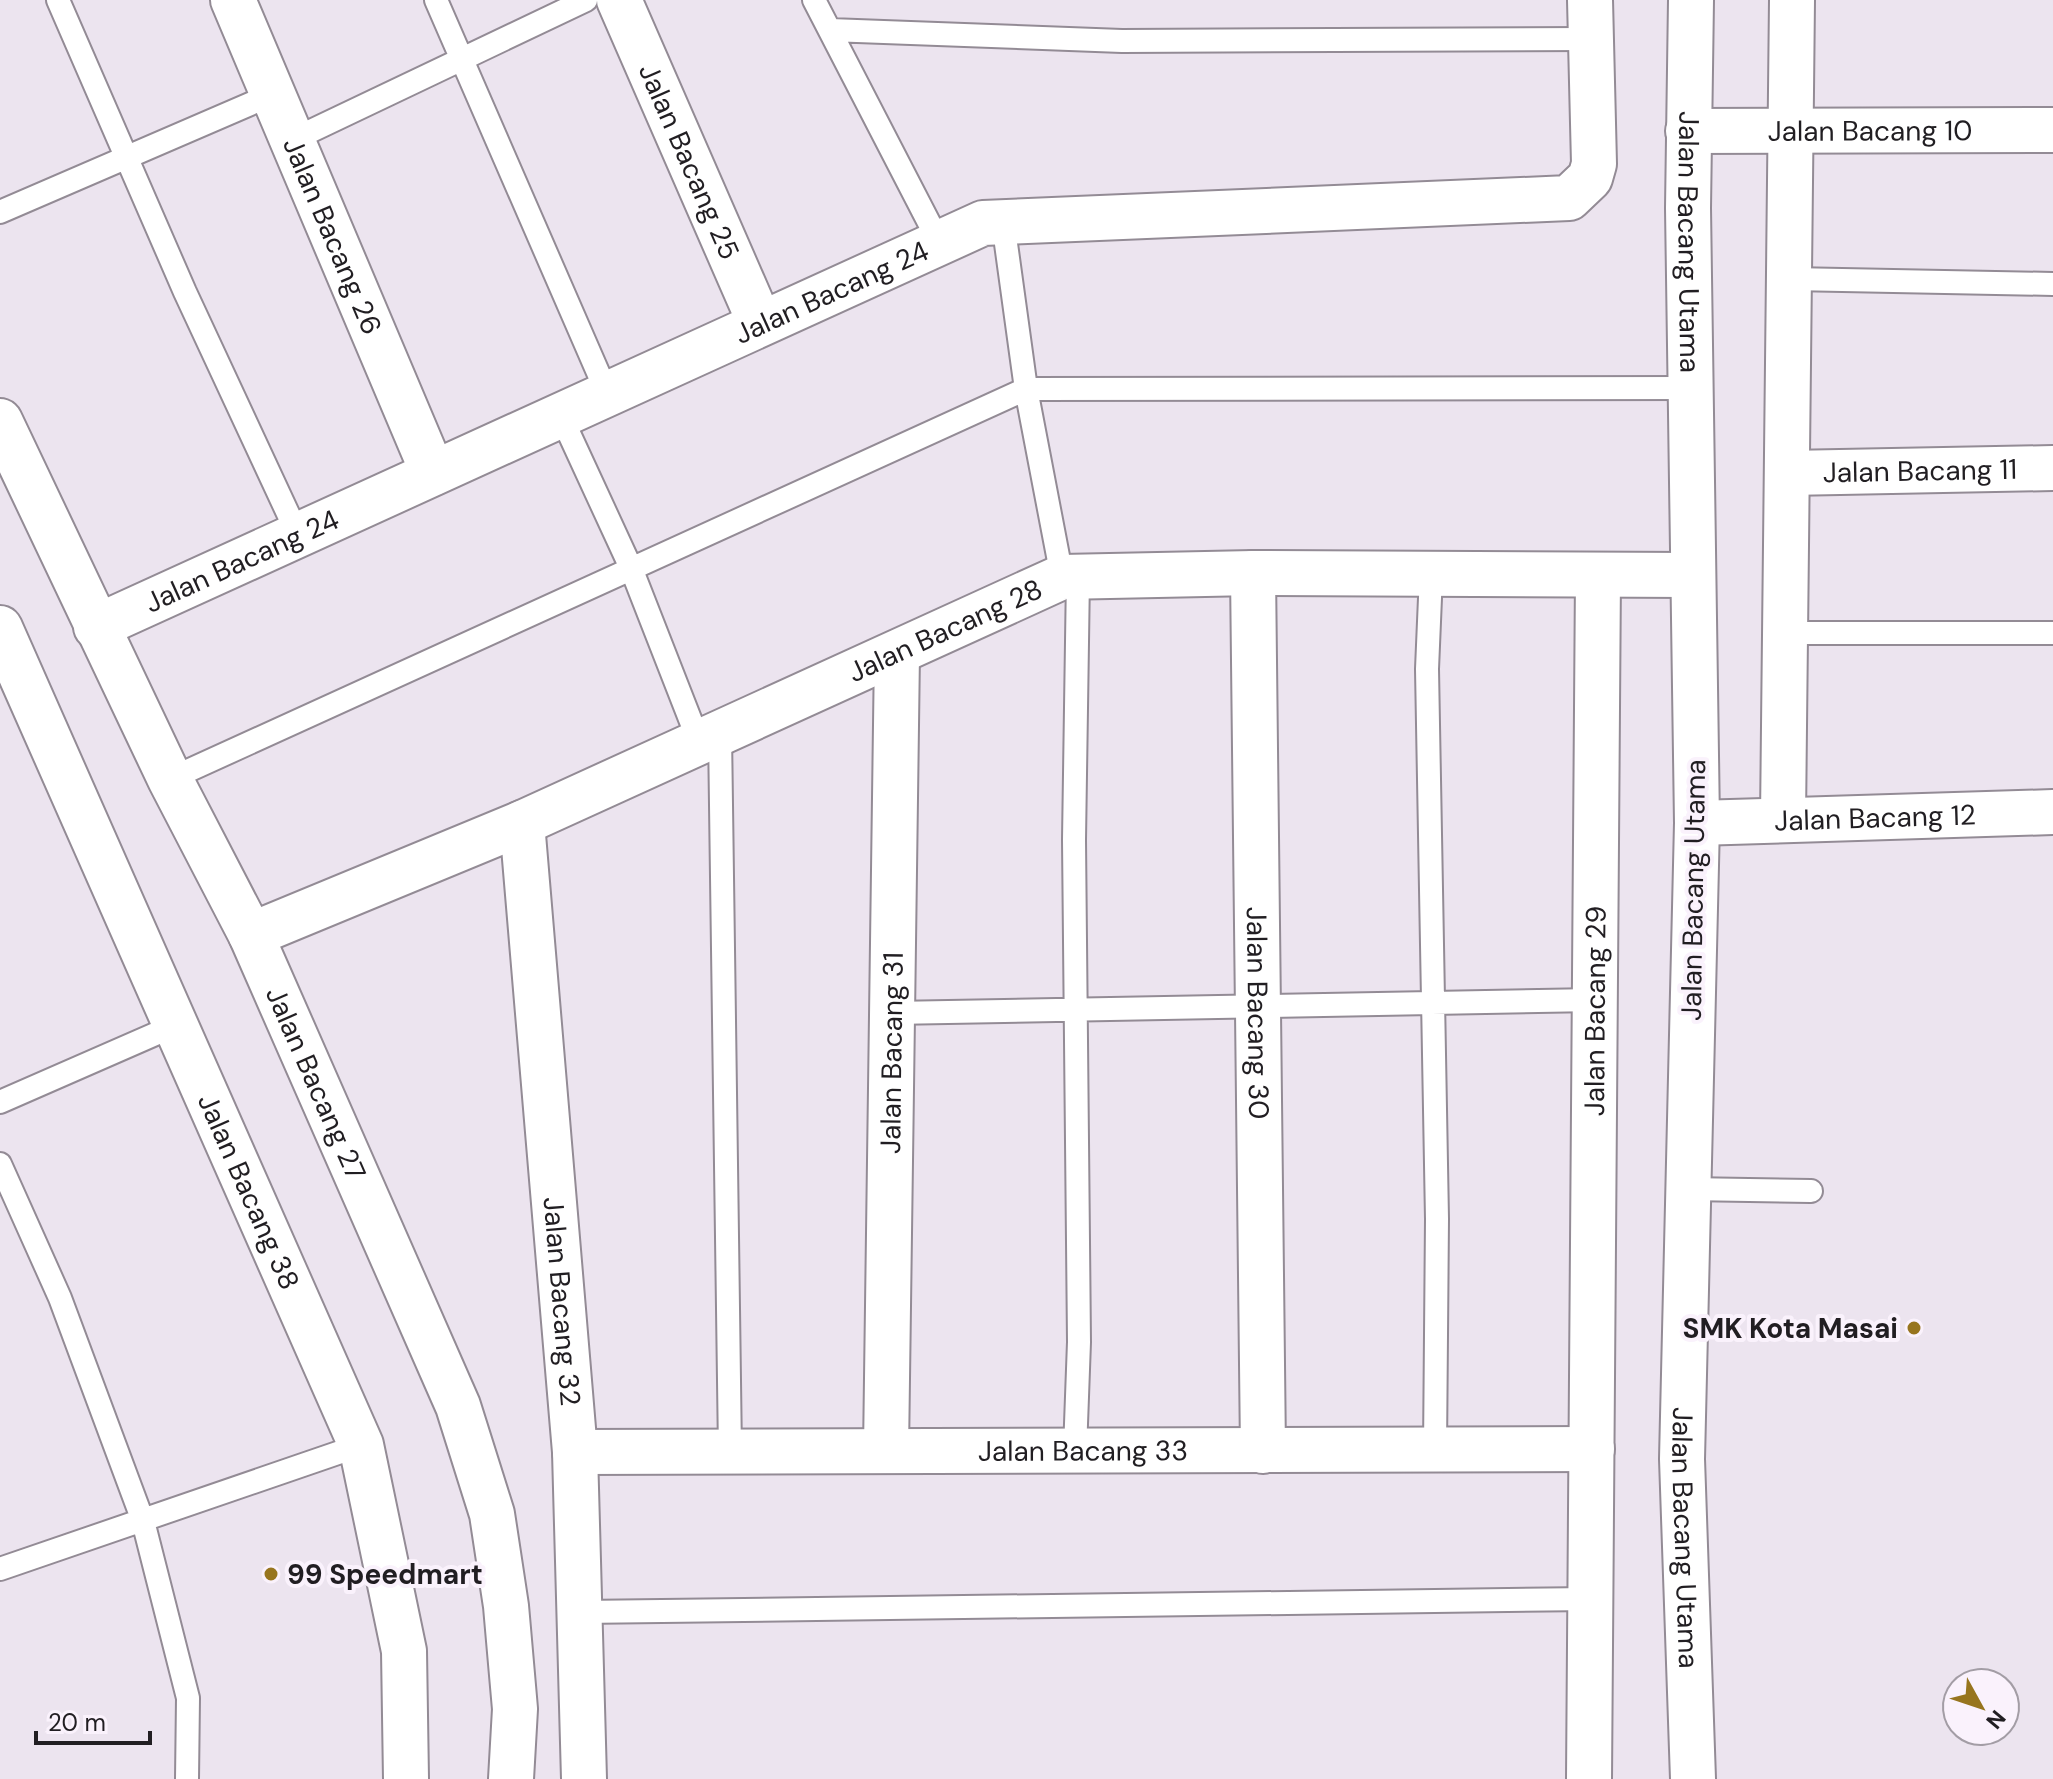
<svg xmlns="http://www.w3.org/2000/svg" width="2053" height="1779" font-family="'DM Sans',sans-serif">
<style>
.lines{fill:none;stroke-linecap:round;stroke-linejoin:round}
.service-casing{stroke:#938b95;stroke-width:26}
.minor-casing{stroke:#938b95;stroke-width:48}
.service{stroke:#fff;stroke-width:22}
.minor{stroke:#fff;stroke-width:44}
.poi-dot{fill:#97751e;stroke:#faf2fc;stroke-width:3}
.labels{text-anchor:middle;stroke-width:8;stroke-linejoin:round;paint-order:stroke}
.street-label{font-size:28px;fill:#211e22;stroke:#faf2fc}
.poi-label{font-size:28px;font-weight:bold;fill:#211e22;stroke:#faf2fc;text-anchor:end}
</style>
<rect width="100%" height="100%" fill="#ece4ef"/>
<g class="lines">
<!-- service casing -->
<g class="service-casing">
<path id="service" d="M 58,0 L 185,292 L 298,535
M 436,0 L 607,393
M 814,0 L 939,242
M 830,30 L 1122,41 L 1589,39
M 290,141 L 586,0
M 0,212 L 271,95
M 1003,222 L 1026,389 L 1062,577
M 1791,279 L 2053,284
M 560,414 L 631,568 L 699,742
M 1431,574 L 1427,669 L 1437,1219 L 1435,1450
M 1785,633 L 2053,633
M 720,733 L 730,1452
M 170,779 L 1026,389 L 1693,388
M 892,1013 L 1595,1000
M 0,1102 L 176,1025
M 0,1164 L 60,1298 L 143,1521 L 188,1698 L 187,1779
M 1687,1189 L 1811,1191
M 1075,1451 L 1079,1342 L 1074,840 L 1078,576
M 0,1569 L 361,1445
M 580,1612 L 1591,1599"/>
</g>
<!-- minor casing -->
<g class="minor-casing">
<g id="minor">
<path id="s1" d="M 233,0 L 433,473"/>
<path id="s2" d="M 619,0 L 760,323"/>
<path id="s3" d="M 1691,0 L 1688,208 L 1697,823 L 1682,1459 L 1693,1779"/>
<path id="s4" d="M 1688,131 L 2053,130"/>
<path id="s5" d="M 0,421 L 170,779 L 251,935 L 458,1406 L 492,1514 L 506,1606 L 515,1709 L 511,1779"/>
<path id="s6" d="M 1788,473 L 2053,468"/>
<path id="s7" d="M 1253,573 L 1263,1451"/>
<path id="s8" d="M 96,627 L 983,223 L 1569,198 L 1590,178 L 1594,164 L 1590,0"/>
<path id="s9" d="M 0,628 L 361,1445 L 404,1651 L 406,1779"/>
<path d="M 1783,818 L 1792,0"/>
<path id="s10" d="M 522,823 L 575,1452 L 584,1779"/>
<path id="s11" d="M 1697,823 L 2053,812"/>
<path id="s12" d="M 251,935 L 522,823 L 1062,577 L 1253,573 L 1691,575"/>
<path id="s13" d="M 886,1451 L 897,653"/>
<path id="s14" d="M 575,1452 L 1592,1449"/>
<path id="s15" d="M 1589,1779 L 1598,575"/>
</g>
</g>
<!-- service -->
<use href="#service" class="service"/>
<!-- minor -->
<use href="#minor" class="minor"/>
</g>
<!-- markers -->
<g class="poi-dot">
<circle cx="1914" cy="1328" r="8"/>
<circle cx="271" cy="1574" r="8"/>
</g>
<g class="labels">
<!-- street labels -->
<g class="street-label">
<text dy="10" stroke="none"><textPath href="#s4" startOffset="182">Jalan Bacang 10</textPath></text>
<text dy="10" stroke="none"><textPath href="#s2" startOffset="176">Jalan Bacang 25</textPath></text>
<text dy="10" stroke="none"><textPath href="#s1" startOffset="256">Jalan Bacang 26</textPath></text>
<text dy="10" stroke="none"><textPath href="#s3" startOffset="242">Jalan Bacang Utama</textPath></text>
<text dy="10" stroke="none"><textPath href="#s8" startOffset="808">Jalan Bacang 24</textPath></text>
<text dy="10" stroke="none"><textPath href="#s6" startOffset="132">Jalan Bacang 11</textPath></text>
<text dy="10" stroke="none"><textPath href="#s8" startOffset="160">Jalan Bacang 24</textPath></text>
<text dy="10" stroke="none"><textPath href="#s12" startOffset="758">Jalan Bacang 28</textPath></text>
<text dy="10" stroke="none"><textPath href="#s11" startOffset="178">Jalan Bacang 12</textPath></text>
<text transform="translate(1693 890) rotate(-89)" y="10">Jalan Bacang Utama</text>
<text dy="10" stroke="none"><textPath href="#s7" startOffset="440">Jalan Bacang 30</textPath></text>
<text dy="10" stroke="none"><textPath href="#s15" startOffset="768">Jalan Bacang 29</textPath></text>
<text dy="10" stroke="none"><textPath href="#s13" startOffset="398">Jalan Bacang 31</textPath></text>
<text dy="10" stroke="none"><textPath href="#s5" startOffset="734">Jalan Bacang 27</textPath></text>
<text dy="10" stroke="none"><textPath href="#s9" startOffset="616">Jalan Bacang 38</textPath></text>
<text dy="10" stroke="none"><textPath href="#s10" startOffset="480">Jalan Bacang 32</textPath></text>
<text dy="10" stroke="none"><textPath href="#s14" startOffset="508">Jalan Bacang 33</textPath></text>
<text dy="10" stroke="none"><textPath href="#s3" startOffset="1538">Jalan Bacang Utama</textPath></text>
</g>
<!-- poi labels -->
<g class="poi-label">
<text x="1898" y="1338">SMK Kota Masai</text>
<text x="287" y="1584" text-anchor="start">99 Speedmart</text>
</g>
</g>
<!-- north arrow -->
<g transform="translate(1981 1707) rotate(130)"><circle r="38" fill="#faf2fc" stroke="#a39da5" stroke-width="2"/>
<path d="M0-6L14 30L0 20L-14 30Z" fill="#97751e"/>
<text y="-12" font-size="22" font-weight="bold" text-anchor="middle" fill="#211e22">N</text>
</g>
<!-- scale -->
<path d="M36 1731v12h114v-12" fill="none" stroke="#211e22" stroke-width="4"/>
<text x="48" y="1731" font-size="24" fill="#211e22" stroke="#faf2fc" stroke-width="6" paint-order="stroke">20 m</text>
</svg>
